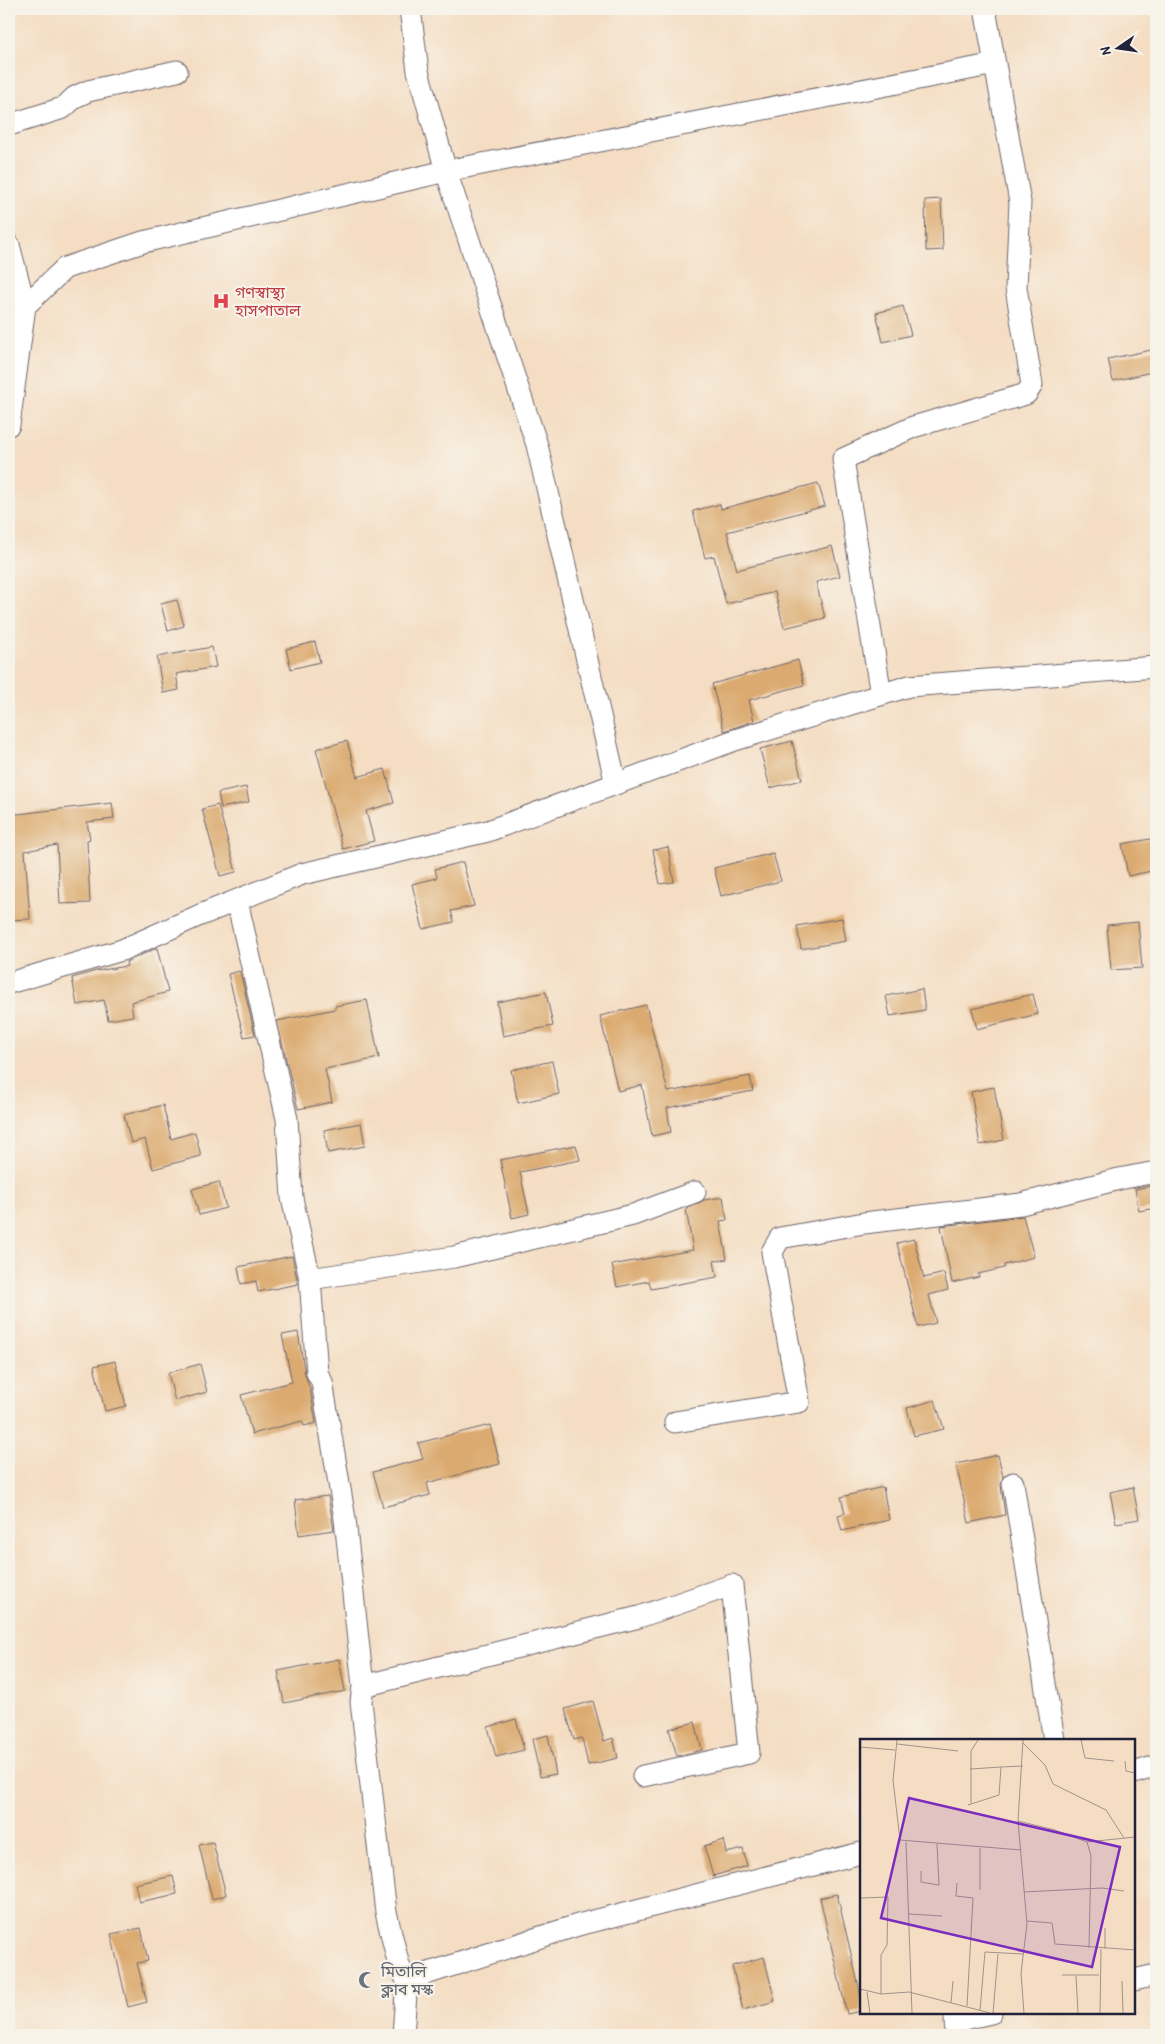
<svg xmlns="http://www.w3.org/2000/svg" width="1165" height="2044" font-family="'Patrick Hand','Noto Sans Bengali',sans-serif">
<style>
.building{fill:#dbaa70}
.lines{fill:none;stroke-linecap:round;stroke-linejoin:round}
.minor-casing{stroke:#6c636a;stroke-width:23}
.minor{stroke:#fff;stroke-width:21}
.labels{text-anchor:middle;stroke-width:4.5;stroke-linejoin:round;paint-order:stroke}
.health-label{font-size:16px;fill:#be3a42;stroke:#f7f3e8;text-anchor:start}
.worship-label{font-size:16px;fill:#5b616d;stroke:#f7f3e8;text-anchor:start}
.inset-road{fill:none;stroke:#a0928c;stroke-width:1}
.view{fill:#7b2cbf;fill-opacity:0.15;stroke:#7b2cbf;stroke-width:2.5}
.inset-edge{fill:none;stroke:#22223b;stroke-width:2.5}
</style>
<rect width="100%" height="100%" fill="#f7f3e8"/>
<filter id="ink" filterUnits="userSpaceOnUse"><feTurbulence type="fractalNoise" baseFrequency=".02" numOctaves="2"/><feDisplacementMap in="SourceGraphic" scale="10" xChannelSelector="R" yChannelSelector="G"/><feConvolveMatrix kernelMatrix="1 2 1 2 8 2 1 2 1" color-interpolation-filters="sRGB"/></filter>
<filter id="wash" filterUnits="userSpaceOnUse"><feTurbulence type="fractalNoise" baseFrequency=".0096" numOctaves="4" result="noise"/><feDisplacementMap in="SourceGraphic" scale="20" xChannelSelector="R" yChannelSelector="G"/><feGaussianBlur stdDeviation="1.12" result="paint"/><feColorMatrix in="noise" values="0 0 0 0 0 0 0 0 0 0 0 0 0 0 0 0 0 1.4 0 .05"/><feComposite in="paint" operator="in"/></filter>
<g filter="url(#wash)">
<rect width="100%" height="100%" fill="#f4ddc2"/>
<g id="blocks">
<!-- building -->
<path class="building" d="M 941,199 L 943,250 L 926,251 L 925,200 Z
M 903,306 L 911,335 L 883,342 L 876,313 Z
M 1156,349 L 1156,371 L 1113,381 L 1108,359 Z
M 818,483 L 825,506 L 727,532 L 737,570 L 832,546 L 840,576 L 816,582 L 825,618 L 784,628 L 775,592 L 726,604 L 714,556 L 705,558 L 693,511 L 720,504 L 721,509 Z
M 177,600 L 184,626 L 168,631 L 161,604 Z
M 315,642 L 320,662 L 291,669 L 286,649 Z
M 212,647 L 216,667 L 176,674 L 179,690 L 163,693 L 157,657 Z
M 798,660 L 804,685 L 749,700 L 754,721 L 724,731 L 712,684 Z
M 347,741 L 357,777 L 385,769 L 394,803 L 366,811 L 374,841 L 343,849 L 316,749 Z
M 792,741 L 802,780 L 770,788 L 760,749 Z
M 246,787 L 249,802 L 221,808 L 218,793 Z
M 112,803 L 114,819 L 87,822 L 90,839 L 87,840 L 90,903 L 60,904 L 57,845 L 25,851 L 30,919 L 9,920 L 9,815 Z
M 218,805 L 236,872 L 220,876 L 202,809 Z
M 1156,838 L 1156,870 L 1128,876 L 1122,844 Z
M 668,847 L 674,882 L 660,884 L 653,850 Z
M 773,853 L 781,881 L 721,896 L 714,868 Z
M 463,862 L 474,906 L 451,911 L 454,922 L 423,929 L 412,884 L 437,878 L 435,869 Z
M 842,918 L 846,941 L 801,949 L 797,926 Z
M 1138,922 L 1142,968 L 1111,970 L 1107,925 Z
M 157,948 L 168,992 L 131,1002 L 133,1016 L 108,1020 L 104,1000 L 77,1005 L 72,978 L 96,971 L 127,966 L 126,962 Z
M 240,971 L 255,1035 L 244,1037 L 228,974 Z
M 922,989 L 925,1010 L 890,1016 L 886,996 Z
M 546,992 L 553,1026 L 503,1036 L 497,1002 Z
M 1033,994 L 1038,1014 L 977,1029 L 972,1009 Z
M 367,1000 L 379,1058 L 325,1069 L 332,1102 L 298,1109 L 277,1021 L 335,1009 L 335,1006 Z
M 646,1005 L 668,1092 L 750,1076 L 753,1091 L 667,1108 L 671,1132 L 652,1136 L 642,1085 L 618,1091 L 600,1016 Z
M 552,1061 L 559,1094 L 518,1103 L 511,1070 Z
M 994,1087 L 1004,1140 L 980,1145 L 971,1092 Z
M 163,1105 L 171,1139 L 195,1132 L 201,1156 L 153,1169 L 145,1139 L 131,1143 L 124,1115 Z
M 361,1123 L 365,1146 L 328,1153 L 324,1130 Z
M 576,1145 L 580,1160 L 520,1172 L 529,1214 L 512,1218 L 500,1160 Z
M 219,1182 L 226,1208 L 199,1215 L 192,1189 Z
M 1156,1185 L 1156,1208 L 1139,1211 L 1135,1189 Z
M 723,1197 L 727,1220 L 720,1221 L 727,1259 L 714,1261 L 717,1277 L 651,1289 L 649,1281 L 617,1287 L 612,1265 L 693,1250 L 686,1209 L 704,1200 Z
M 1023,1216 L 1034,1257 L 1004,1265 L 1004,1268 L 978,1274 L 979,1277 L 952,1283 L 941,1226 Z
M 914,1239 L 924,1278 L 944,1273 L 948,1290 L 929,1295 L 936,1323 L 918,1327 L 897,1243 Z
M 292,1256 L 298,1284 L 258,1292 L 256,1281 L 241,1284 L 238,1267 Z
M 298,1332 L 305,1374 L 310,1389 L 316,1423 L 304,1426 L 302,1421 L 252,1434 L 241,1395 L 292,1382 L 282,1335 Z
M 115,1361 L 126,1406 L 105,1411 L 94,1366 Z
M 200,1364 L 207,1392 L 175,1401 L 168,1373 Z
M 935,1400 L 944,1429 L 914,1436 L 907,1408 Z
M 490,1425 L 500,1464 L 427,1483 L 430,1495 L 383,1507 L 373,1472 L 423,1459 L 418,1443 Z
M 998,1455 L 1003,1477 L 1001,1485 L 1005,1515 L 969,1523 L 956,1464 Z
M 883,1487 L 889,1520 L 842,1531 L 838,1515 L 845,1513 L 841,1497 Z
M 1133,1487 L 1139,1519 L 1116,1523 L 1110,1492 Z
M 328,1496 L 334,1530 L 299,1535 L 295,1500 Z
M 339,1659 L 345,1691 L 284,1703 L 278,1671 Z
M 593,1701 L 604,1741 L 613,1738 L 618,1758 L 588,1765 L 582,1738 L 574,1740 L 565,1709 Z
M 516,1719 L 524,1750 L 496,1757 L 488,1727 Z
M 695,1722 L 702,1750 L 677,1756 L 669,1729 Z
M 548,1735 L 556,1774 L 540,1777 L 532,1739 Z
M 723,1840 L 726,1853 L 743,1849 L 747,1866 L 713,1876 L 704,1846 Z
M 213,1842 L 226,1895 L 212,1899 L 199,1845 Z
M 173,1876 L 177,1894 L 139,1902 L 135,1884 Z
M 837,1894 L 861,1996 L 861,2011 L 847,2014 L 820,1898 Z
M 141,1928 L 148,1961 L 137,1963 L 147,2002 L 128,2007 L 111,1934 Z
M 764,1957 L 775,2001 L 743,2010 L 732,1966 Z"/>
</g>
</g>
<g filter="url(#ink)">
<use href="#blocks" fill-opacity="0" stroke="#6c636a" stroke-width="1"/>
<g class="lines">
<!-- minor casing -->
<g class="minor-casing">
<path id="minor" d="M 410,9 L 418,71 L 446,171 L 537,445 L 616,784
M 9,125 L 63,108 L 75,97 L 88,91 L 177,71
M 9,245 L 25,306 L 9,425
M 25,306 L 65,268 L 143,242 L 446,171 L 995,64
M 881,695 L 843,459 L 913,427 L 1026,394 L 1032,385 L 1016,288 L 1020,202 L 985,9
M 237,901 L 287,1119 L 292,1198 L 310,1279 L 317,1373 L 322,1382 L 345,1519 L 363,1686 L 361,1702 L 386,1912 L 399,1966 L 407,1980 L 403,2035
M 9,983 L 122,950 L 198,916 L 302,874 L 488,831 L 735,740 L 909,686 L 1156,667
M 310,1279 L 454,1257 L 633,1215 L 695,1192
M 675,1422 L 799,1402 L 772,1252 L 780,1238 L 864,1223 L 1021,1204 L 1119,1179 L 1156,1172
M 1013,1483 L 1054,1740
M 363,1686 L 639,1617 L 732,1585 L 749,1753 L 643,1776
M 1134,1773 L 1156,1766
M 407,1980 L 578,1925 L 861,1853
M 1134,1980 L 1156,1975
M 956,2035 L 955,2021 L 991,2013"/>
</g>
<!-- minor -->
<use href="#minor" class="minor"/>
</g>
</g>
<!-- icons -->
<defs>
<g id="hospital-bare" transform="scale(1.35)"><path d="M-5-5h3v3.5h4V-5h3V5h-3V1.5h-4V5h-3Z" fill="#e0444e" stroke="#f7f3e8" stroke-width="2.5" paint-order="stroke"/></g>
<g id="mosque-bare" transform="scale(1.35)"><path d="M3.5-4.9A6 6 0 1 0 3.5 4.9A5 5 0 1 1 3.5-4.9Z" fill="#6b7280" stroke="#f7f3e8" stroke-width="2.5" paint-order="stroke"/></g>
</defs>
<g fill-rule="evenodd">
<use href="#hospital-bare" x="221" y="301"/>
<use href="#mosque-bare" x="367" y="1980"/>
</g>
<g class="labels">
<!-- health labels -->
<g class="health-label">
<text x="235" y="298">গণস্বাস্থ্য<tspan x="235" dy="18">হাসপাতাল</tspan></text>
</g>
<!-- worship labels -->
<g class="worship-label">
<text x="381" y="1977">মিতালি<tspan x="381" dy="18">ক্লাব মস্ক</tspan></text>
</g>
</g>
<!-- overview -->
<g transform="translate(860 1739)">
<rect width="275" height="275" fill="#f4ddc2"/>
<path class="inset-road" d="M 37,1 L 33,41 L 40,101 L 161,111M 163,1 L 158,82 L 167,185 L 161,234 L 164,274M 221,1 L 225,19 L 254,22M 163,4 L 185,26 L 193,45 L 246,71 L 264,99M 37,5 L 98,12M 0,8 L 35,11M 265,22 L 266,32 L 275,34M 110,30 L 141,28M 111,64 L 111,12 L 118,1M 108,66 L 139,56 L 141,28 L 163,27M 158,82 L 195,91 L 227,103 L 275,98M 46,103 L 52,274M 227,103 L 231,117 L 229,209M 61,132 L 61,143 L 79,146 L 77,105M 97,144 L 96,157 L 113,159 L 107,267M 120,151 L 120,109M 164,153 L 242,149 L 264,152M 0,159 L 28,158 L 27,206 L 21,216 L 21,255M 49,175 L 82,177M 167,182 L 192,184 L 195,205 L 275,211M 245,189 L 245,210M 202,236 L 239,236M 216,237 L 218,274M 262,242 L 263,274M 0,250 L 21,255 L 49,253 L 130,274M 7,253 L 10,274M 91,264 L 93,242M 120,271 L 125,213 L 163,215M 133,274 L 138,215M 240,274 L 241,210"/>
<path class="view" d="M 49,59 L 260,108 L 232,228 L 21,179 Z"/>
<rect width="275" height="275" class="inset-edge"/>
</g>
<!-- margin -->
<rect width="1165" height="2044" fill="none" stroke="#f7f3e8" stroke-width="30"/>
<!-- north arrow -->
<g transform="translate(1118 48) rotate(257)" stroke="#f7f3e8" stroke-width="4" paint-order="stroke">
<path d="M0-4L9 19L0 12L-9 19Z" fill="#22223b"/>
<text y="-8" font-size="14" font-weight="bold" text-anchor="middle" fill="#22223b">N</text>
</g>
</svg>
